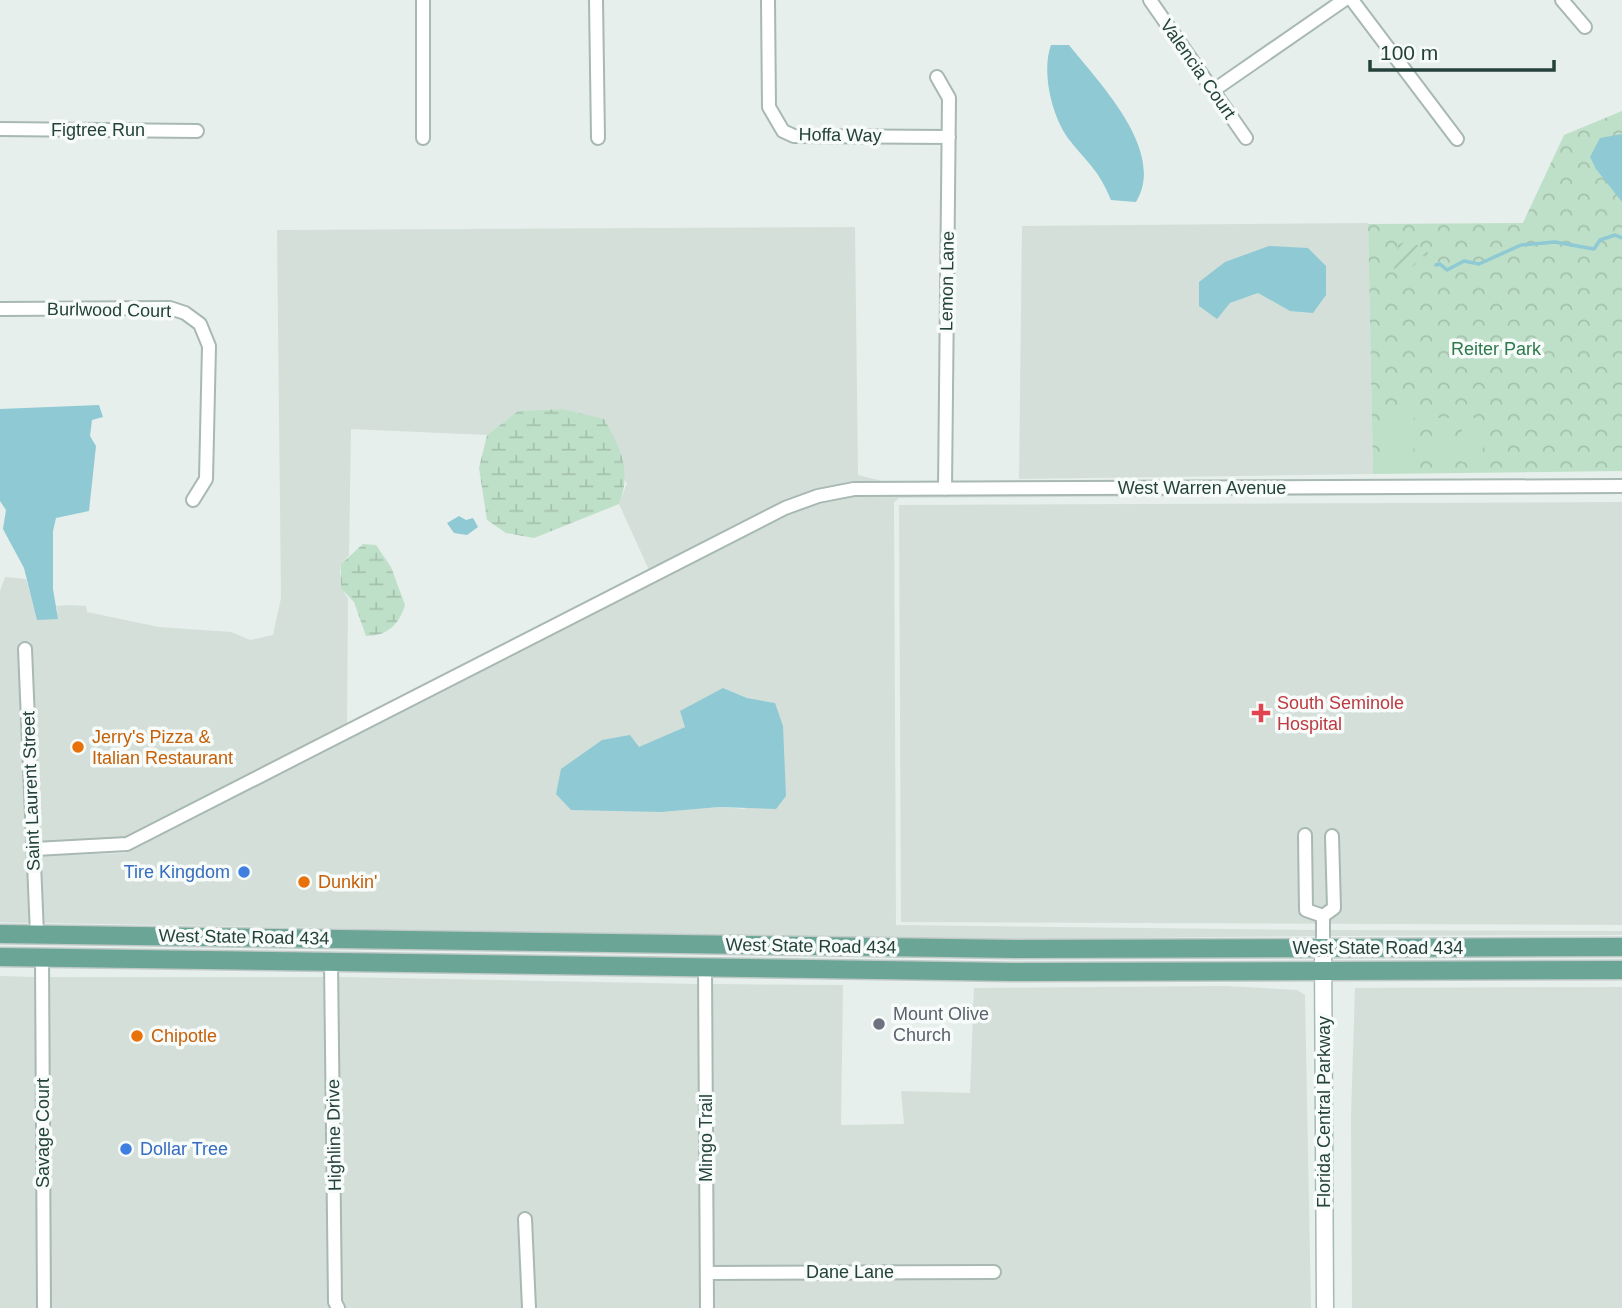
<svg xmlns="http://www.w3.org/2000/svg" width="1622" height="1308" font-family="Arial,sans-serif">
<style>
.built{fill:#d4dfda;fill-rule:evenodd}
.wetland{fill:url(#wetland-marsh)}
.park{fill:url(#park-crowns)}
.garden{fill:url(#garden-furrows)}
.pitch{fill:#bfe0c8}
.water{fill:#8ec9d4}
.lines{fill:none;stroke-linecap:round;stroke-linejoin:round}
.stream{stroke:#8ec9d4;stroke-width:3.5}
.street-casing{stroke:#a8b8b2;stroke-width:16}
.secondary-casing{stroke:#a4bbb3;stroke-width:19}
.primary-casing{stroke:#c2cac8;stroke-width:21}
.street{stroke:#fff;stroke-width:12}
.secondary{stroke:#fff;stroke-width:16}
.primary{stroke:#6aa596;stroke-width:18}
.health-dot{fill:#e0444e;stroke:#f7fbf9;stroke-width:2.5}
.food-dot{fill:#e8710a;stroke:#f7fbf9;stroke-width:2.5}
.shop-dot{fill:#3f7fe0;stroke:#f7fbf9;stroke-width:2.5}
.worship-dot{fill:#6b7280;stroke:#f7fbf9;stroke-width:2.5}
.labels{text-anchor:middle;stroke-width:7;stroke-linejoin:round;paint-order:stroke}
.street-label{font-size:18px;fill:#24423a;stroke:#f7fbf9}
.park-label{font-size:18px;fill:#2d7a4b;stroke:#f7fbf9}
.health-label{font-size:18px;fill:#be3a42;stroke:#f7fbf9;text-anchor:start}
.food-label{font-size:18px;fill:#c56008;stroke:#f7fbf9;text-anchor:start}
.shop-label{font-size:18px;fill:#366cbe;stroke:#f7fbf9;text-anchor:end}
.worship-label{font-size:18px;fill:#5b616d;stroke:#f7fbf9;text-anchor:start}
</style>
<defs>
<pattern id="wetland-marsh" width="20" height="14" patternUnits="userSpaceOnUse" patternTransform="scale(1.75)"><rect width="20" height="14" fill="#bfe0c8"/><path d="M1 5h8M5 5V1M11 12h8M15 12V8" fill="none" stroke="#a4c1ad"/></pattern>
<pattern id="park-crowns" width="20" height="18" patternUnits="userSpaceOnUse" patternTransform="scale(1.75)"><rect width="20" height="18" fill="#bfe0c8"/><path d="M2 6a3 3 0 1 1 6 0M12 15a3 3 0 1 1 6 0" fill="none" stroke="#a4c1ad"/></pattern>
<pattern id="garden-furrows" width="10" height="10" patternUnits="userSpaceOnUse" patternTransform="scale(1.75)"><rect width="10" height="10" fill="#bfe0c8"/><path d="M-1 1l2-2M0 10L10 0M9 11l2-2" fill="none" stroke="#a4c1ad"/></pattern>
</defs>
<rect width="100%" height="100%" fill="#e6efeb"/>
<!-- built -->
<path class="built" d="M 1368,223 L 1373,474 L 1019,479 L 1022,226 ZM 1199,283 L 1326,295 L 1290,311 L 1258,293 L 1230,303 Z
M 855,227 L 858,475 L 886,482 L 853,482 L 787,499 L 649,570 L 619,504 L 627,483 L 562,409 L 518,411 L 487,435 L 351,429 L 349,555 L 341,564 L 340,572 L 345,594 L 348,598 L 347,724 L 125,837 L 41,842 L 31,642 L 19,642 L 30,923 L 0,922 L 0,591 L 5,577 L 26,579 L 38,620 L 58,611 L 56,606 L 70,605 L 86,606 L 87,612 L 159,627 L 231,632 L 250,640 L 273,635 L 281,598 L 277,230 Z
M 1622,494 L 899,498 L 894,502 L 896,925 L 1316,930 L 1316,936 L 978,940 L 43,923 L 41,856 L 125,853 L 134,849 L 787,515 L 820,503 L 855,496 ZM 723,688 L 747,698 L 775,703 L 745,809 L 719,807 L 662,812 L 630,735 L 638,748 L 685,727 Z
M 1622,502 L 1622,925 L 901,922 L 899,505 Z
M 1329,930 L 1622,931 L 1622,935 L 1329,936 Z
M 0,976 L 36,977 L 38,1308 L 0,1308 Z
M 48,977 L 325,977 L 331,1308 L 51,1308 Z
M 338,977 L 699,984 L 701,1308 L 535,1308 L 531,1212 L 519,1213 L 522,1308 L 345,1308 L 342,1300 Z
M 711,984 L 843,985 L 841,1125 L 904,1124 L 901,1091 L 970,1093 L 974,988 L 1225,986 L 1297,990 L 1305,995 L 1311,1308 L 714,1308 L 713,1279 L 999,1279 L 1000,1266 L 713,1265 Z
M 1622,987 L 1622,1308 L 1352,1308 L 1351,1116 L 1355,988 Z"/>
<!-- wetland -->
<path class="wetland" d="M 562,409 L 604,419 C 621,448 632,471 619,504 L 534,538 L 506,533 L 487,520 L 479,468 L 487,435 L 518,411 Z
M 363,544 L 376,545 L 391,567 L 405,605 C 399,625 387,636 366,636 L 354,602 L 341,588 L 341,564 Z"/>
<!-- park -->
<path class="park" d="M 1622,111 L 1622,471 L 1373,474 L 1368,224 L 1523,223 L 1564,135 Z"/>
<!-- garden -->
<path class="garden" d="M 1406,242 L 1413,242 L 1434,257 L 1432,259 L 1420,255 L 1415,265 L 1398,274 L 1391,264 L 1399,244 Z"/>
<!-- pitch -->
<path class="pitch" d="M 1382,413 L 1414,413 L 1413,470 L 1381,469 Z
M 1434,418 L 1454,418 L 1455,462 L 1434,462 Z
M 1462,418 L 1482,418 L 1483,461 L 1462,462 Z"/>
<!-- water -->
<path class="water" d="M 1051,45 L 1069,45 C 1099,83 1167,151 1136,202 L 1111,200 C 1098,169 1090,166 1071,142 C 1052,119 1041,72 1051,45 Z
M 1622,134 L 1622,202 L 1596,169 L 1590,157 L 1600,138 Z
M 1269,246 L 1308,248 L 1326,266 L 1326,295 L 1313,313 L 1290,311 L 1258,293 L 1230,303 L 1217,319 L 1199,306 L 1199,282 L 1225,262 Z
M 99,405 L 103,417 L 92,420 L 90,436 L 96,446 L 89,511 L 56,518 L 53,531 L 53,589 L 58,619 L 37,620 L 24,568 L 3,529 L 6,510 L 0,501 L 0,409 Z
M 459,516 L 466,520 L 473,518 L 478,527 L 467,535 L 454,533 L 447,523 Z
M 723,688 L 747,698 L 775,703 L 783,726 L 786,796 L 776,809 L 719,807 L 662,812 L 571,810 L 556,794 L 561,769 L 602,740 L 630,735 L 639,747 L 685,727 L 680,711 Z"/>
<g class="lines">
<!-- stream -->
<path class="stream" d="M 1436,265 L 1440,264 L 1447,270 L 1464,261 L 1479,264 L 1521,245 L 1555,242 L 1594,249 L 1600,240 L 1615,235 L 1622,238"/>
<!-- street casing -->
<g class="street-casing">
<path id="street" d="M 596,0 L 598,138
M 768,0 L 769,107 L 783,131 L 794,136 L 949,137
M 1150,0 L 1246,138
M 1352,0 L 1457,139
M 1562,0 L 1585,27
M 937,77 L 949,98 L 945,489
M 1214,90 L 1344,0
M 0,129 L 197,131
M 423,138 L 423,0
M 0,309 L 170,308 L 185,313 L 200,324 L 209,346 L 206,479 L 193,500
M 25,649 L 37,934
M 1305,835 L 1306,910 L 1323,916
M 35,849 L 127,844 L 785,508 L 818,496 L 854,489 L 1622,486
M 1323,916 L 1334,908 L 1332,836
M 1323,916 L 1323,948
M 42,958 L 44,1308
M 331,962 L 335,1302 L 338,1308
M 705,967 L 707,1308
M 525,1219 L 529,1308
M 707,1273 L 994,1272"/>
</g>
<!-- secondary casing -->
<g class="secondary-casing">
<path id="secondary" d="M 1323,948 L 1325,1308"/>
</g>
<!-- primary casing -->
<g class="primary-casing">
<path id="primary" d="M 0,934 L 1015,949 L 1622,947
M 0,957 L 1013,972 L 1622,970"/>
</g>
<!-- street -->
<use href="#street" class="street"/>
<!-- secondary -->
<use href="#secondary" class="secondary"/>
<!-- primary -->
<use href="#primary" class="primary"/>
</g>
<!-- markers -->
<path class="health-dot" d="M1257.5 702.5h7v7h7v7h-7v7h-7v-7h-7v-7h7z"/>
<g class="food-dot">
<circle cx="78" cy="747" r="7"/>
<circle cx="304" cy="882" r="7"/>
<circle cx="137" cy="1036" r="7"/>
</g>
<g class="shop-dot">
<circle cx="244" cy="872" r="7"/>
<circle cx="126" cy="1149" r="7"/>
</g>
<circle class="worship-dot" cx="879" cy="1024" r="7"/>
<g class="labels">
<!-- street labels -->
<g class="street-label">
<text transform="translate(1198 69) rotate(55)" y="6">Valencia Court</text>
<text x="98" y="136">Figtree Run</text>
<text transform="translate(840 135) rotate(1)" y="6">Hoffa Way</text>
<text transform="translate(947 281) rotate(-89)" y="6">Lemon Lane</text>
<text transform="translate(109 310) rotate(1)" y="6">Burlwood Court</text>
<text x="1202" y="494">West Warren Avenue</text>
<text transform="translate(31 791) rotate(-92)" y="6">Saint Laurent Street</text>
<text transform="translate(244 937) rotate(1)" y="6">West State Road 434</text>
<text transform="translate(811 946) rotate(1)" y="6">West State Road 434</text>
<text x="1378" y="954">West State Road 434</text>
<text transform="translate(1324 1112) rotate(-90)" y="6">Florida Central Parkway</text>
<text transform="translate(43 1133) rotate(-90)" y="6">Savage Court</text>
<text transform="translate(334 1135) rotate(-91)" y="6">Highline Drive</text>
<text transform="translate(706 1138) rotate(-90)" y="6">Mingo Trail</text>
<text x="850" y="1278">Dane Lane</text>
</g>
<!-- park labels -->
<g class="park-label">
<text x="1496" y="355">Reiter Park</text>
</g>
<!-- health labels -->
<g class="health-label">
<text x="1277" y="709">South Seminole<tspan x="1277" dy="21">Hospital</tspan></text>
</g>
<!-- food labels -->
<g class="food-label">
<text x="92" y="743">Jerry's Pizza &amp;<tspan x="92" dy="21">Italian Restaurant</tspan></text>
<text x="318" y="888">Dunkin'</text>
<text x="151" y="1042">Chipotle</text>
</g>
<!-- shop labels -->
<g class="shop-label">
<text x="230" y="878">Tire Kingdom</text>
<text x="140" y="1155" text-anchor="start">Dollar Tree</text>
</g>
<!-- worship labels -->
<g class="worship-label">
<text x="893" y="1020">Mount Olive<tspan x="893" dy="21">Church</tspan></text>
</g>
</g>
<!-- scale -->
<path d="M1370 60v10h184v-10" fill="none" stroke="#24423a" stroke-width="3.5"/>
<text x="1380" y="60" font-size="21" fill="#24423a" stroke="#f7fbf9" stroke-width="5" paint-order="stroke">100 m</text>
</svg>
